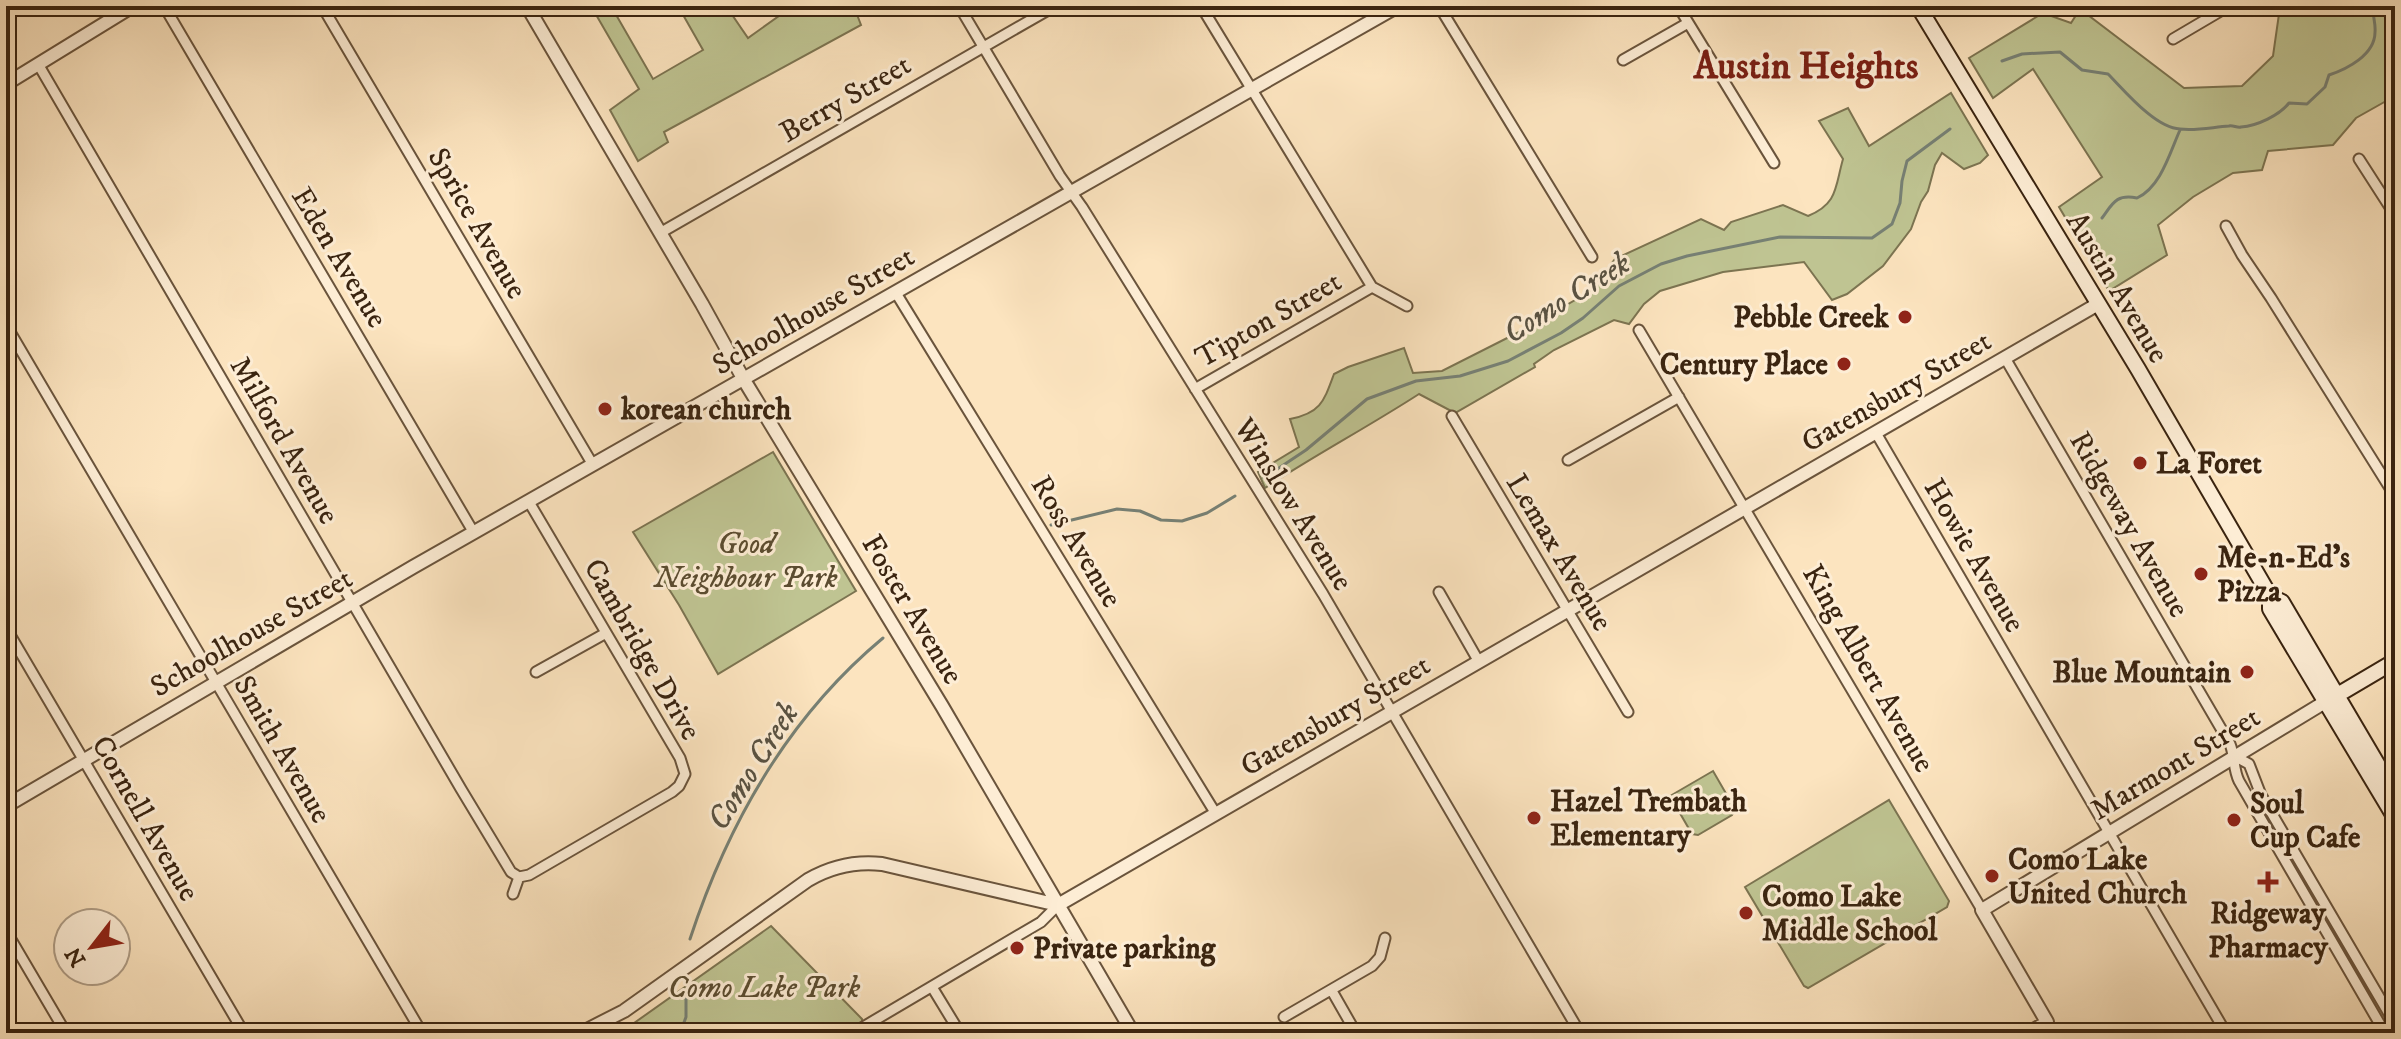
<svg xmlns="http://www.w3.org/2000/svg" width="2401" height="1039" font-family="'IM FELL DW Pica',serif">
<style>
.green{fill:#bfc492;stroke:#7c7451;stroke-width:2}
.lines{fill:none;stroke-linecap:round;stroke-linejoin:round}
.stream{stroke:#778074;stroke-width:3}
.minor-casing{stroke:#6a543c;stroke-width:13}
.tertiary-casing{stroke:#6a543c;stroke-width:16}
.secondary-casing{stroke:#3a2410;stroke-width:18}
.minor{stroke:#fdedd5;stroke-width:9}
.tertiary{stroke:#fdedd5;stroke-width:12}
.secondary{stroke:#fdedd5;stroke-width:14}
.poi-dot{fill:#8f2418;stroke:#fdedd5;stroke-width:3}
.labels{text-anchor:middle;stroke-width:6;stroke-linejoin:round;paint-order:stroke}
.street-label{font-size:30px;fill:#3a2410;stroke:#fdedd5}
.poi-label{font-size:30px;font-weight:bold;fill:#3a2410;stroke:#fdedd5;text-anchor:start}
.park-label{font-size:30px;font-style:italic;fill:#5b4c30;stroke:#fdedd5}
.water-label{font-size:32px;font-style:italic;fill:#595242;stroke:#fdedd5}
.district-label{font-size:38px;font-weight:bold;fill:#7a1f14;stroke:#fdedd5}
</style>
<rect width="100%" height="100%" fill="#fce4bf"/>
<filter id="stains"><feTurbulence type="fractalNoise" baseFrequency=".0025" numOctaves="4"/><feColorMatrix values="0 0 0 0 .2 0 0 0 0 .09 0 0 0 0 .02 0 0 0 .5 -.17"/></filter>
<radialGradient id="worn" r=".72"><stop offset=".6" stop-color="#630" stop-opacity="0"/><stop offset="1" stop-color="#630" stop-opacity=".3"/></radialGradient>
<!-- green -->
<path class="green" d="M 591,6 L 611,6 L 653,79 L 703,50 L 678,6 L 726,6 L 748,38 L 793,6 L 866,6 L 856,12 L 861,25 L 664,132 L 668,142 L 638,161 L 610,110 L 639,89 Z
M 2268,6 L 2395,6 L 2395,96 L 2356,118 L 2333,145 L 2268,151 L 2262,170 L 2233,173 L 2193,197 L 2158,225 L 2167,255 L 2109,291 L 2059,207 L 2102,177 L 2033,69 L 1993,98 L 1969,58 L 2043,13 L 2071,23 L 2080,9 L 2184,88 L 2242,86 L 2273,56 L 2279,14 Z
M 1951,93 L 1988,155 L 1980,163 L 1964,169 L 1942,153 L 1935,165 L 1928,191 L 1921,202 L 1911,229 L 1883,266 L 1847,294 L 1832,300 L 1804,262 L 1723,272 L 1660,291 L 1644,304 L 1629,324 L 1614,320 L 1554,350 L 1534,364 L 1535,367 L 1455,413 L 1419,394 C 1368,427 1315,455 1265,488 L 1258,472 L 1299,447 L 1290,419 C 1321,413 1324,401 1334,374 L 1348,367 L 1404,348 L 1413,373 L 1442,371 L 1523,330 L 1589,292 L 1615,259 L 1701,219 L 1724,230 L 1731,222 L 1783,205 L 1808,216 C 1838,204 1835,187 1843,159 L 1819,121 L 1848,108 L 1869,146 Z
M 773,452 L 856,591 L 718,674 L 679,605 L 633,532 Z
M 1713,771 L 1735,809 L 1732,815 L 1698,835 L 1692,834 L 1670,796 Z
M 1889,800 L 1949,901 L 1947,907 L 1808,988 L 1804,986 L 1745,887 Z
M 771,926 L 862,1019 L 862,1022 L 844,1033 L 620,1033 Z"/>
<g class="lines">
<!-- stream -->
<path class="stream" d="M 2002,61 L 2022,54 L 2060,52 L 2082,70 L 2108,74 C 2124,90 2155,128 2180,129 C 2197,131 2213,127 2229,126 C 2233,125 2237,128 2241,127 C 2257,126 2280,115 2289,103 L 2307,104 L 2325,87 L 2329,75 C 2347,69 2375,55 2375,32 C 2376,23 2372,14 2373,6
M 2102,218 C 2113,203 2116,194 2137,198 C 2161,187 2170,152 2180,130
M 1264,478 L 1306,450 L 1367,399 L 1416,381 L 1460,376 L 1508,361 L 1561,333 L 1583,318 L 1619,286 L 1661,264 L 1687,256 L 1780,237 L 1872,238 L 1892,224 L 1900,203 L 1902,181 L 1907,161 L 1950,129
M 1051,525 L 1117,509 L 1140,511 L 1161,520 L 1182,521 L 1207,513 L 1235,496
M 690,939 C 728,823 788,717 883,638
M 682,1028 L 686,1017 L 686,993"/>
<!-- minor casing -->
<g class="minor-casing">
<path id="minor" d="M 164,6 L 474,533
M 322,6 L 593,465
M 959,6 L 1060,176 L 1082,207 L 1323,594 L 1580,1033
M 1201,6 L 1372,287
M 1439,6 L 1592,257
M 1678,6 L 1774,163
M 2173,39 L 2229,6
M 1623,60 L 1688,23
M 38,64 L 461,789 L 511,872 L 519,877
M 2359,159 L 2395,215
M 2226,226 L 2242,255 L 2271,298 L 2395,496
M 660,233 L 1055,6
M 896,293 L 1216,814
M 6,325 L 422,1033
M 1639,330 L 1982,910
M 2005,358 L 2230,744 C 2235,756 2233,769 2239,781 L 2385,1033
M 1195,389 L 1372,287 L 1407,306
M 1452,416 L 1628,712
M 1876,433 L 2226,1033
M 1568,460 L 1679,397
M 1439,592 L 1479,662
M 6,628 L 244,1033
M 536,672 L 606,633
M 2236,757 L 2249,764 L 2261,795 L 2395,1024
M 519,877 L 529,875 L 672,792 L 679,786 L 685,774 L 680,758 L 529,502
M 513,894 L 519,877
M 6,931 L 66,1033
M 932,987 L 960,1033
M 1332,991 L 1356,1033
M 1284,1017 L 1372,966 L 1380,957 L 1385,938
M 853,1033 L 1041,922 L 1058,905"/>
</g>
<!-- tertiary casing -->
<g class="tertiary-casing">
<path id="tertiary" d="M 527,6 L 702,304 L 744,380 L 942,706 L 1133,1033
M 6,84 L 133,6
M 6,806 L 413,567 L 1398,6
M 581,1033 L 624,1011 L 808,880 C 832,866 855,861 882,864 L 1058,905 L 2098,304
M 2029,1033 L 2047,1022 L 1982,910 L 2325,702"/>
</g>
<!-- secondary casing -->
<g class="secondary-casing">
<path id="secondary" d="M 1918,6 L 2138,369 L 2270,596 L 2270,609 L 2395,818
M 2270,596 L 2282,602 L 2395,794
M 2329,700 L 2395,661"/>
</g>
<!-- minor -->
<use href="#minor" class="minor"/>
<!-- tertiary -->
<use href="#tertiary" class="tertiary"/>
<!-- secondary -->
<use href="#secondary" class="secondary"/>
</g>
<!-- markers -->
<g class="poi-dot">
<circle cx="1905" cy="317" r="8"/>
<circle cx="1844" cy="364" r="8"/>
<circle cx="605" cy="409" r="8"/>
<circle cx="2140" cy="463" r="8"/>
<circle cx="2201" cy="574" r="8"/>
<circle cx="2247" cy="672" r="8"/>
<circle cx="1534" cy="818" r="8"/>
<circle cx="2234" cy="820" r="8"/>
<circle cx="1992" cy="876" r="8"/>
<path d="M2264 870h8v8h8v8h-8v8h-8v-8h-8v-8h8z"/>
<circle cx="1746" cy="913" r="8"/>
<circle cx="1017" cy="948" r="8"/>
</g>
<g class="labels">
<!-- street labels -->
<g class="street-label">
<text transform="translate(845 98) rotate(-30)" y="10">Berry Street</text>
<text transform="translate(478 223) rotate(60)" y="10">Sprice Avenue</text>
<text transform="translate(340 257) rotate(59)" y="10">Eden Avenue</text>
<text transform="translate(2118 287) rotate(59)" y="10">Austin Avenue</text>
<text transform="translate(813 310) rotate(-30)" y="10">Schoolhouse Street</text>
<text transform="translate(1268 319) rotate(-30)" y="10">Tipton Street</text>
<text transform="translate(1896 391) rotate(-30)" y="10">Gatensbury Street</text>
<text transform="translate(285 440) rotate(60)" y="10">Milford Avenue</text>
<text transform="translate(1294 504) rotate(58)" y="10">Winslow Avenue</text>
<text transform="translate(2130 524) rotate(60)" y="10">Ridgeway Avenue</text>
<text transform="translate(1077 541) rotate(59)" y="10">Ross Avenue</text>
<text transform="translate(1560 552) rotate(59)" y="10">Lemax Avenue</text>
<text transform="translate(1975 555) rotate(60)" y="10">Howie Avenue</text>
<text transform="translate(913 609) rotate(59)" y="10">Foster Avenue</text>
<text transform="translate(251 632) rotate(-30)" y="10">Schoolhouse Street</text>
<text transform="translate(643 649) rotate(60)" y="10">Cambridge Drive</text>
<text transform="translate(1869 668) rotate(60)" y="10">King Albert Avenue</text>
<text transform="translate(1335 715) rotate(-30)" y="10">Gatensbury Street</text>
<text transform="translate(283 749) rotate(60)" y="10">Smith Avenue</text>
<text transform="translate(2175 763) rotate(-31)" y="10">Marmont Street</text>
<text transform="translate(146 818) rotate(60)" y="10">Cornell Avenue</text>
</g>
<!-- poi labels -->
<g class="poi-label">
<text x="1889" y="327" text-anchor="end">Pebble Creek</text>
<text x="1828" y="374" text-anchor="end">Century Place</text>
<text x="621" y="419">korean church</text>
<text x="2156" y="473">La Foret</text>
<text x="2217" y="567">Me-n-Ed's<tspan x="2217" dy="34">Pizza</tspan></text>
<text x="2231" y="682" text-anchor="end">Blue Mountain</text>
<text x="1550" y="811">Hazel Trembath<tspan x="1550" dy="34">Elementary</tspan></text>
<text x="2250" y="813">Soul<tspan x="2250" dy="34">Cup Cafe</tspan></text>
<text x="2008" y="869">Como Lake<tspan x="2008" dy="34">United Church</tspan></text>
<text x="1762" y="906">Como Lake<tspan x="1762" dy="34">Middle School</tspan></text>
<text x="2268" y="923" text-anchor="middle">Ridgeway<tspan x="2268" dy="34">Pharmacy</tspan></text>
<text x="1033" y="958">Private parking</text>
</g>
<!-- park labels -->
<g class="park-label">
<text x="746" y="553">Good<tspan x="746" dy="34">Neighbour Park</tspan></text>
<text x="764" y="997">Como Lake Park</text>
</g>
<!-- water labels -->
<g class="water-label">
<text transform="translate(1566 297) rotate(-32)" y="11">Como Creek</text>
<text transform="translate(752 766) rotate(-58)" y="11">Como Creek</text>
</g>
<!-- district labels -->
<g class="district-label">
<text x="1806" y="78">Austin Heights</text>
</g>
</g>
<!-- margin -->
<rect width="2401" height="1039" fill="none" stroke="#fce4bf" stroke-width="32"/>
<rect x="8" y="8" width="2385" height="1023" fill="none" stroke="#3a2410" stroke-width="4"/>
<rect x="16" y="16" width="2369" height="1007" fill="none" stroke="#3a2410" stroke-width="2"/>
<!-- north arrow -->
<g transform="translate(92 947) rotate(239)"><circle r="38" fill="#fdedd5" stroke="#af9d86" stroke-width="2"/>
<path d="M0-6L14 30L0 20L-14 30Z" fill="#8f2418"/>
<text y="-12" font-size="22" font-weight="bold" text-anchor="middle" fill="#3a2410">N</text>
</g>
<rect width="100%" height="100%" filter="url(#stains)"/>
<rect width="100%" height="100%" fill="url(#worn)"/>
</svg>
